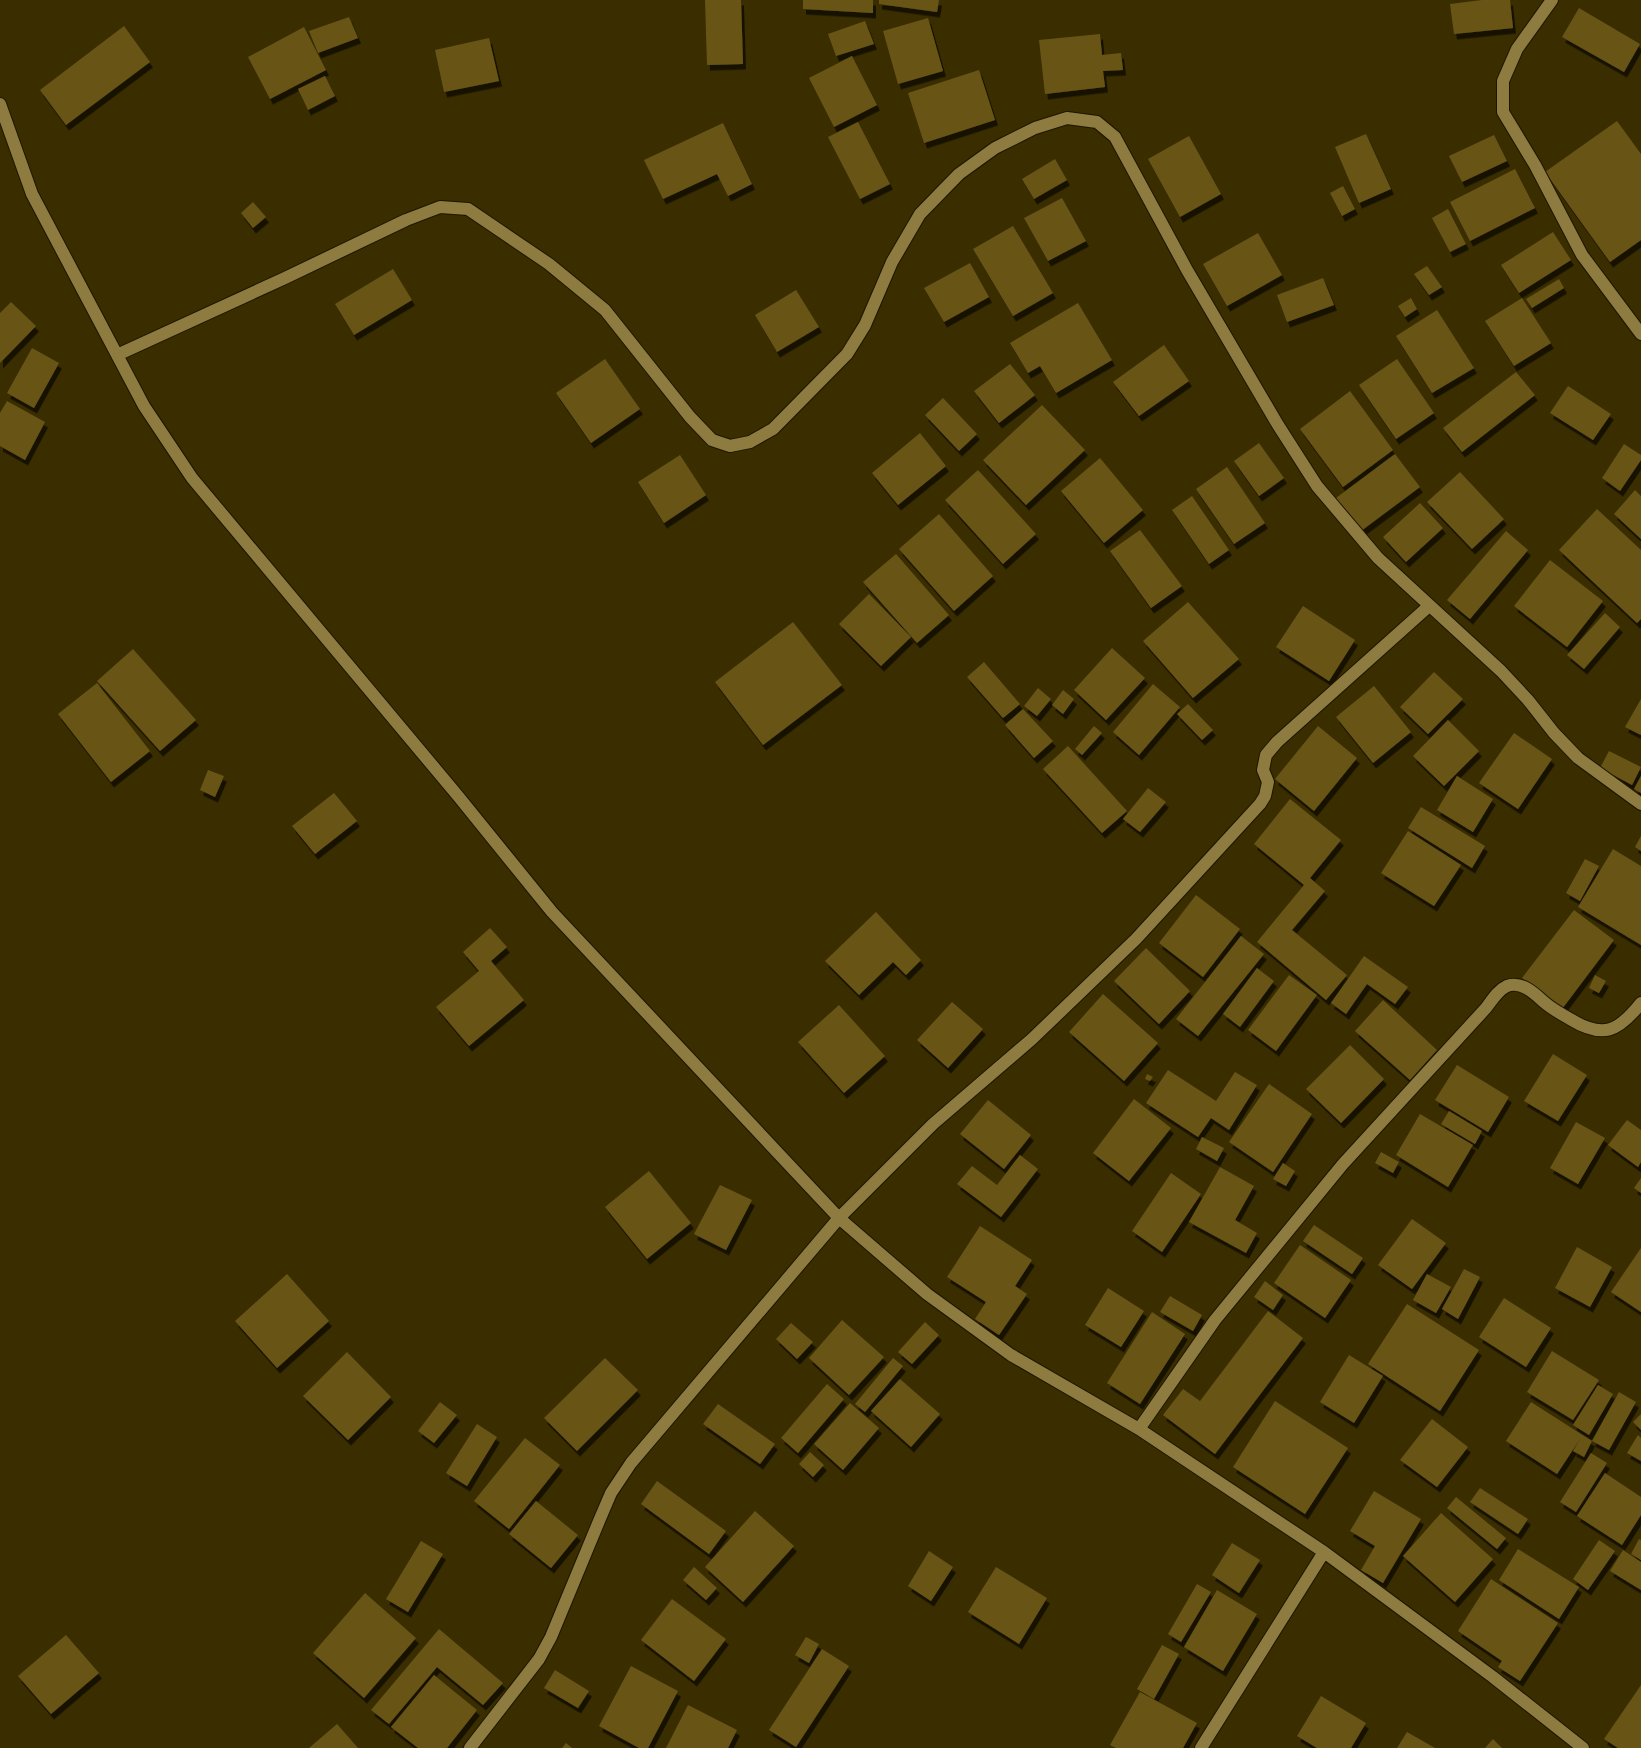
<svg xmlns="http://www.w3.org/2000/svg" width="1641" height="1748" font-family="'Alegreya Sans',sans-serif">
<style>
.building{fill:#675518;filter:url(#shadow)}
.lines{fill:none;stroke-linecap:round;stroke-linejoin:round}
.minor-casing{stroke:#1e1600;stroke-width:14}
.minor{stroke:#8d7b40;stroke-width:12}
</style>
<defs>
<filter id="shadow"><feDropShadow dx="3" dy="5.5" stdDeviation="0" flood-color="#0009"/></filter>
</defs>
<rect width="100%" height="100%" fill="#3a2d00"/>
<!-- building -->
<path class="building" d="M 705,0 L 741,0 L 743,64 L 707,65 Z
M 803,0 L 873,0 L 873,13 L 803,9 Z
M 879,0 L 939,0 L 937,12 L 879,4 Z
M 1482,0 L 1510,0 L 1513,28 L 1454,34 L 1450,4 Z
M 1579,8 L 1640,44 L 1624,72 L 1562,37 Z
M 349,17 L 358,38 L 318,53 L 309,31 Z
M 928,18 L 943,71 L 898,84 L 883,31 Z
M 865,21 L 874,44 L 836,56 L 828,34 Z
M 124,26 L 150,62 L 66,125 L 40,90 Z
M 304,27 L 326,70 L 270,99 L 248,57 Z
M 1100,34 L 1102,55 L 1121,53 L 1123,70 L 1103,71 L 1105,87 L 1045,94 L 1039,40 Z
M 489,38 L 499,81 L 444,92 L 435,50 Z
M 852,56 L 877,105 L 834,127 L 809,78 Z
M 979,70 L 995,120 L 924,143 L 908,93 Z
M 325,76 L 335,96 L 308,110 L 298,89 Z
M 1617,121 L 1641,154 L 1641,240 L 1610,262 L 1545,172 Z
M 858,122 L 890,184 L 860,199 L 828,137 Z
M 723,123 L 752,184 L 728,196 L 717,174 L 663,199 L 644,160 Z
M 1366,134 L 1391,189 L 1359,203 L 1335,147 Z
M 1494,135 L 1507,161 L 1462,182 L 1449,156 Z
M 1189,136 L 1221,194 L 1180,217 L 1148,159 Z
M 1055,159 L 1067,180 L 1034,199 L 1022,179 Z
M 1515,169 L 1535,208 L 1470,241 L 1450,202 Z
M 1343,186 L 1355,209 L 1342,216 L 1330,193 Z
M 1062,198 L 1086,241 L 1048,261 L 1024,218 Z
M 253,202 L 266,217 L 253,228 L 241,213 Z
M 1448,209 L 1466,244 L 1450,252 L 1432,218 Z
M 1013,226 L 1053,293 L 1013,316 L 973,249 Z
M 1553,232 L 1571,260 L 1519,293 L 1501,265 Z
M 1258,233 L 1282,275 L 1227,306 L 1203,264 Z
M 970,263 L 989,297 L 944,322 L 924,288 Z
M 1427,266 L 1442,287 L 1429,295 L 1414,274 Z
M 393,269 L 412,300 L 354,335 L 335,304 Z
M 1323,278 L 1334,305 L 1287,322 L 1277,295 Z
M 1559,279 L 1564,288 L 1532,308 L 1526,299 Z
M 796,290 L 819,327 L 777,352 L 755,315 Z
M 1411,298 L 1417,309 L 1405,317 L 1398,306 Z
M 1522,298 L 1551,343 L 1514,366 L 1485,321 Z
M 11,302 L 36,326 L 0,363 L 0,313 Z
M 1078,303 L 1112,360 L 1056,393 L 1040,366 L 1028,373 L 1010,343 Z
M 1437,310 L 1474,368 L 1432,393 L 1396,336 Z
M 1164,345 L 1189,381 L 1139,416 L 1113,382 Z
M 32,348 L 59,363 L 34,408 L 7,393 Z
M 605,359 L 640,409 L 591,443 L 556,393 Z
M 1397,359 L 1434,413 L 1396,439 L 1359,385 Z
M 1010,364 L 1035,395 L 999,423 L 974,391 Z
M 1516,372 L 1535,395 L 1462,452 L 1443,428 Z
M 1568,386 L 1611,414 L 1593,440 L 1550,413 Z
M 1350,391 L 1393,450 L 1343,487 L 1300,429 Z
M 943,398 L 977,434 L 959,451 L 925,415 Z
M 7,401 L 45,422 L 25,460 L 0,446 L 0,413 Z
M 1042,405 L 1085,450 L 1026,505 L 983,460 Z
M 920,433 L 946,466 L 898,505 L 872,473 Z
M 1259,443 L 1284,478 L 1259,496 L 1234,461 Z
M 1624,444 L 1641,455 L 1641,460 L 1620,491 L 1602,478 Z
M 1395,454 L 1420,487 L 1361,531 L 1336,498 Z
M 680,455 L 706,495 L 664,523 L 638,482 Z
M 1100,458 L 1143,510 L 1104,543 L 1061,491 Z
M 1227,467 L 1265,523 L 1234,544 L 1196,489 Z
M 978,470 L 1036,534 L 1003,564 L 945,500 Z
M 1460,472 L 1504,519 L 1472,549 L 1427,502 Z
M 1635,490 L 1641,496 L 1641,539 L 1614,514 Z
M 1192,496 L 1229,550 L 1209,564 L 1172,510 Z
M 1420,503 L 1443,528 L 1406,562 L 1383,537 Z
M 1597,509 L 1641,550 L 1641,619 L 1637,623 L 1559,550 Z
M 939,514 L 993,576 L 954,611 L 899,549 Z
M 1140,530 L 1182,586 L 1151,608 L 1110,551 Z
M 1506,531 L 1528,550 L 1470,619 L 1447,600 Z
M 896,554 L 949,615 L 917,643 L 863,582 Z
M 1550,560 L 1603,601 L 1567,647 L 1514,606 Z
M 869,594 L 911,637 L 881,666 L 839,624 Z
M 1188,602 L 1239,659 L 1193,698 L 1143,641 Z
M 1303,606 L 1355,640 L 1329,681 L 1276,647 Z
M 1605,613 L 1620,627 L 1584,669 L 1567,655 Z
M 793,622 L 842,685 L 763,745 L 715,682 Z
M 1112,648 L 1145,678 L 1106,720 L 1074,690 Z
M 133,649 L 196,720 L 160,751 L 97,681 Z
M 984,662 L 1020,704 L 1003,718 L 967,677 Z
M 1434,672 L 1463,699 L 1428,734 L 1400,707 Z
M 97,683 L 150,751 L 111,782 L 58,714 Z
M 1153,684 L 1180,707 L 1139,755 L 1113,732 Z
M 1374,686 L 1411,732 L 1373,763 L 1336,717 Z
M 1038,688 L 1051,699 L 1037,716 L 1024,706 Z
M 1063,690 L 1074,699 L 1063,714 L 1052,705 Z
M 1641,699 L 1641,735 L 1625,727 Z
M 1188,704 L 1213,730 L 1202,740 L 1177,714 Z
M 1023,709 L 1053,741 L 1034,758 L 1005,725 Z
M 1448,720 L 1479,751 L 1444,786 L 1413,756 Z
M 1094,726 L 1102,733 L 1082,755 L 1075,749 Z
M 1318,726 L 1357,758 L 1314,811 L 1275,779 Z
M 1514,733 L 1552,759 L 1518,809 L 1479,783 Z
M 1068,746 L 1127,811 L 1102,833 L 1043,769 Z
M 1609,751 L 1641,767 L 1632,785 L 1600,768 Z
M 208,770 L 224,776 L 215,797 L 200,790 Z
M 1457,776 L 1493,799 L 1473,832 L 1437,810 Z
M 1641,776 L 1641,793 L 1634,789 Z
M 1148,788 L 1166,802 L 1140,832 L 1123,819 Z
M 334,793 L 357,821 L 315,854 L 292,826 Z
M 1290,799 L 1341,840 L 1310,878 L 1325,891 L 1292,930 L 1347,975 L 1326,1000 L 1257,942 L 1304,885 L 1254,844 Z
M 1421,807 L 1485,846 L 1472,868 L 1408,828 Z
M 1408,831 L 1461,865 L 1434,906 L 1381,873 Z
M 1641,836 L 1641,851 L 1635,847 Z
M 1613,849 L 1641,866 L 1641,945 L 1578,907 Z
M 1585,859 L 1599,866 L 1580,901 L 1566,893 Z
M 1196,895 L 1240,929 L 1203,977 L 1159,943 Z
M 1574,910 L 1614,940 L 1562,1009 L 1522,978 Z
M 876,912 L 921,960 L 906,975 L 893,962 L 859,995 L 825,961 Z
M 490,928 L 507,947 L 491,961 L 524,1000 L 469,1046 L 436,1007 L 479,971 L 463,952 Z
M 1241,936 L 1264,954 L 1198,1036 L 1176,1019 Z
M 1146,948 L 1190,991 L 1159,1024 L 1114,981 Z
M 1364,956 L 1408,987 L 1395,1004 L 1367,984 L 1346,1014 L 1331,1003 Z
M 1257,968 L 1274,981 L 1240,1027 L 1223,1014 Z
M 1289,975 L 1317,995 L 1276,1051 L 1248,1030 Z
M 1595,975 L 1606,981 L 1599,993 L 1589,988 Z
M 1103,994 L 1158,1043 L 1124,1081 L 1069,1032 Z
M 1383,1000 L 1437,1050 L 1410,1080 L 1355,1031 Z
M 952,1002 L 983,1029 L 948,1068 L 917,1040 Z
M 839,1005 L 885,1056 L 844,1093 L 798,1042 Z
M 1350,1045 L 1384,1079 L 1341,1123 L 1306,1089 Z
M 1553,1054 L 1587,1075 L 1558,1121 L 1524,1101 Z
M 1457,1065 L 1509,1097 L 1488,1132 L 1435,1100 Z
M 1168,1070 L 1216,1101 L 1235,1072 L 1257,1085 L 1229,1130 L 1211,1118 L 1198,1137 L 1146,1103 Z
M 1147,1074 L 1153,1077 L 1150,1081 L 1145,1079 Z
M 1269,1084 L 1312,1114 L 1273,1172 L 1229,1142 Z
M 1134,1099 L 1171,1128 L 1129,1181 L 1093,1153 Z
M 988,1100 L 1031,1135 L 1004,1169 L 960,1134 Z
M 1449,1111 L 1482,1131 L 1475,1144 L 1441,1124 Z
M 1420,1114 L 1473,1145 L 1448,1187 L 1396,1155 Z
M 1627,1120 L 1641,1130 L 1641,1162 L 1638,1167 L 1608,1145 Z
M 1576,1122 L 1605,1138 L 1578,1184 L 1550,1168 Z
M 1202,1137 L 1224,1148 L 1217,1161 L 1196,1149 Z
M 1381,1152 L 1399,1162 L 1393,1173 L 1375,1163 Z
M 1020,1155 L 1038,1169 L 1001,1217 L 957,1184 L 972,1166 L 997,1185 Z
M 1283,1163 L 1295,1171 L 1286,1186 L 1273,1179 Z
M 1220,1167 L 1254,1186 L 1235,1220 L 1257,1233 L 1246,1253 L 1189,1222 Z
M 649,1171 L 691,1223 L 647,1259 L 605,1207 Z
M 1171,1173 L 1201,1194 L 1162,1252 L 1132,1231 Z
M 1641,1178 L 1641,1193 L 1634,1188 Z
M 720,1185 L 752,1200 L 726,1250 L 694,1234 Z
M 1412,1219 L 1446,1243 L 1412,1289 L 1378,1265 Z
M 1314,1225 L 1363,1258 L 1352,1274 L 1303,1241 Z
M 980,1226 L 1032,1260 L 1015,1286 L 1027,1294 L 999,1335 L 975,1319 L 986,1302 L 947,1277 Z
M 1300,1245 L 1351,1280 L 1325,1318 L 1274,1283 Z
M 1577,1247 L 1612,1267 L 1590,1307 L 1555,1288 Z
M 1641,1248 L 1641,1312 L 1611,1292 Z
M 1464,1269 L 1480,1277 L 1458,1319 L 1442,1309 Z
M 287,1274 L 329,1321 L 277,1368 L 235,1321 Z
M 1427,1274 L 1451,1287 L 1436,1313 L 1413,1300 Z
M 1265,1281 L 1283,1295 L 1273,1310 L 1254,1297 Z
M 1108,1288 L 1144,1311 L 1121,1347 L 1085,1325 Z
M 1170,1296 L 1202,1315 L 1193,1331 L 1160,1312 Z
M 1504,1298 L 1551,1328 L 1526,1367 L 1479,1337 Z
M 1407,1304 L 1479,1350 L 1440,1411 L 1368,1364 Z
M 1268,1311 L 1303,1338 L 1215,1454 L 1163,1415 L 1183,1389 L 1200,1401 Z
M 1152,1312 L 1185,1334 L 1140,1404 L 1107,1383 Z
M 842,1320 L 884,1357 L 849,1395 L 809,1358 Z
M 925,1322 L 939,1335 L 912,1364 L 898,1352 Z
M 791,1323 L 813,1342 L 797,1359 L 776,1339 Z
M 1552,1351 L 1599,1380 L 1573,1420 L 1527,1392 Z
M 347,1352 L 391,1397 L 348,1440 L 303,1396 Z
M 1349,1355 L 1383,1376 L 1354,1423 L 1320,1402 Z
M 605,1358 L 638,1390 L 577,1451 L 544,1418 Z
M 893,1358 L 903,1366 L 865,1412 L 855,1404 Z
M 900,1379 L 940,1414 L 911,1447 L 871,1411 Z
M 827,1384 L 844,1399 L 798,1453 L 781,1438 Z
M 1598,1385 L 1613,1394 L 1589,1435 L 1573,1425 Z
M 1619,1392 L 1636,1402 L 1609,1450 L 1592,1441 Z
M 1275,1401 L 1348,1448 L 1305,1514 L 1233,1467 Z
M 440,1402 L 457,1415 L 434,1443 L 418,1431 Z
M 1531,1402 L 1592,1441 L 1584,1457 L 1573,1451 L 1580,1439 L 1557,1474 L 1506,1441 Z
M 850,1403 L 879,1428 L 843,1470 L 814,1444 Z
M 718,1404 L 775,1444 L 760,1464 L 703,1424 Z
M 1641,1414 L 1641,1430 L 1633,1422 Z
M 1432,1419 L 1468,1447 L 1437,1487 L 1400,1460 Z
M 477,1424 L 497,1437 L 467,1486 L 446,1473 Z
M 1638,1435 L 1641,1438 L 1641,1461 L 1627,1453 Z
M 525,1438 L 560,1465 L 509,1529 L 474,1501 Z
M 810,1452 L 824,1465 L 813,1477 L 799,1464 Z
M 1591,1453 L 1607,1463 L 1576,1512 L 1560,1502 Z
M 1605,1473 L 1641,1497 L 1641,1515 L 1622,1545 L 1577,1516 Z
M 657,1481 L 726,1531 L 709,1554 L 641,1504 Z
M 1480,1488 L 1528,1519 L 1518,1534 L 1470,1502 Z
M 1374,1491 L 1421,1519 L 1383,1583 L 1361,1570 L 1375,1546 L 1350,1531 Z
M 1456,1497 L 1506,1538 L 1497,1549 L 1447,1508 Z
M 536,1501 L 578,1535 L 551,1568 L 509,1534 Z
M 755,1511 L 794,1546 L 743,1602 L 705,1567 Z
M 1441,1513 L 1493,1559 L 1455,1602 L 1403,1556 Z
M 1639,1539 L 1641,1540 L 1641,1560 L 1631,1554 Z
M 1599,1540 L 1615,1551 L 1588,1590 L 1573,1579 Z
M 421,1541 L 443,1554 L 408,1612 L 386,1599 Z
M 1232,1543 L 1260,1560 L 1239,1593 L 1212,1575 Z
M 1518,1549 L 1579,1587 L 1559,1619 L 1499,1580 Z
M 1623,1550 L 1641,1562 L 1641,1590 L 1610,1571 Z
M 929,1551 L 953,1567 L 931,1601 L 908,1586 Z
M 694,1567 L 717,1588 L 706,1600 L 683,1580 Z
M 996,1567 L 1047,1598 L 1019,1644 L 968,1612 Z
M 1491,1579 L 1558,1623 L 1520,1681 L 1498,1667 L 1502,1661 L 1458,1631 Z
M 1197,1584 L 1211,1592 L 1181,1642 L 1168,1634 Z
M 1217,1590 L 1257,1614 L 1223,1671 L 1184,1647 Z
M 365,1593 L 416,1638 L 364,1698 L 313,1653 Z
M 672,1599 L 726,1639 L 694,1681 L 641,1640 Z
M 439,1629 L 503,1683 L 483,1705 L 437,1667 L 389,1724 L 371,1710 Z
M 66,1635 L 99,1673 L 51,1714 L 18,1676 Z
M 806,1637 L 819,1644 L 809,1663 L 795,1655 Z
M 1162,1645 L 1179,1654 L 1154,1699 L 1137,1689 Z
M 822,1649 L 849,1666 L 796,1747 L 769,1730 Z
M 631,1666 L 678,1691 L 648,1748 L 639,1748 L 599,1726 Z
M 555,1670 L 589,1691 L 578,1708 L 544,1688 Z
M 434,1675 L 477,1710 L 447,1748 L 418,1748 L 391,1727 Z
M 1641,1685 L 1641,1748 L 1618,1748 L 1604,1739 Z
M 1140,1692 L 1197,1723 L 1183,1748 L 1116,1748 L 1110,1745 Z
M 1321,1696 L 1366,1723 L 1351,1748 L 1317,1748 L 1297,1736 Z
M 688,1705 L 737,1730 L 728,1748 L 666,1748 Z
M 337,1724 L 358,1748 L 309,1748 Z
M 1407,1732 L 1435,1748 L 1397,1748 Z
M 1493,1739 L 1502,1748 L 1485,1748 Z
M 566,1743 L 572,1748 L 562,1748 Z"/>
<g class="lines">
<!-- minor casing -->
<g class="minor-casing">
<path id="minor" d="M 1552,0 L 1517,49 L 1503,81 L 1503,112 L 1535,165 L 1582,255 L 1641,334
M 0,104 L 32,194 L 144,406 L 192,478 L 458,796 L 552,912 L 839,1218 L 927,1294 L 1011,1355 L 1139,1429 L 1324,1552 L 1493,1677 L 1583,1748
M 117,355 L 285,278 L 406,220 L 440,207 L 468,209 L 549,264 L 605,310 L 690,417 L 712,440 L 730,446 L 750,442 L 773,429 L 847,354 L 865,325 L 892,262 L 920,214 L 959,174 L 995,148 L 1035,128 L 1067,118 L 1097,122 L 1115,137 L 1187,270 L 1278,425 L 1317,486 L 1378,558 L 1501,671 L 1528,700 L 1554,733 L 1578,758 L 1641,804
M 1139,1429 L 1215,1320 L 1343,1164 L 1486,1008 C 1492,1000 1498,990 1507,986 C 1522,981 1534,993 1544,1002 C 1552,1009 1561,1014 1570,1019 C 1603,1039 1618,1032 1641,1003
M 470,1748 L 539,1659 L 551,1637 L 599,1521 L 611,1493 L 631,1463 L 839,1218 L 933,1124 L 1032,1039 L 1136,939 L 1260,804 L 1265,796 L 1268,782 L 1263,770 L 1266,755 L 1277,742 L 1429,606
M 1201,1748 L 1324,1552"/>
</g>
<!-- minor -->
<use href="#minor" class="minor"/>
</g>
</svg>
